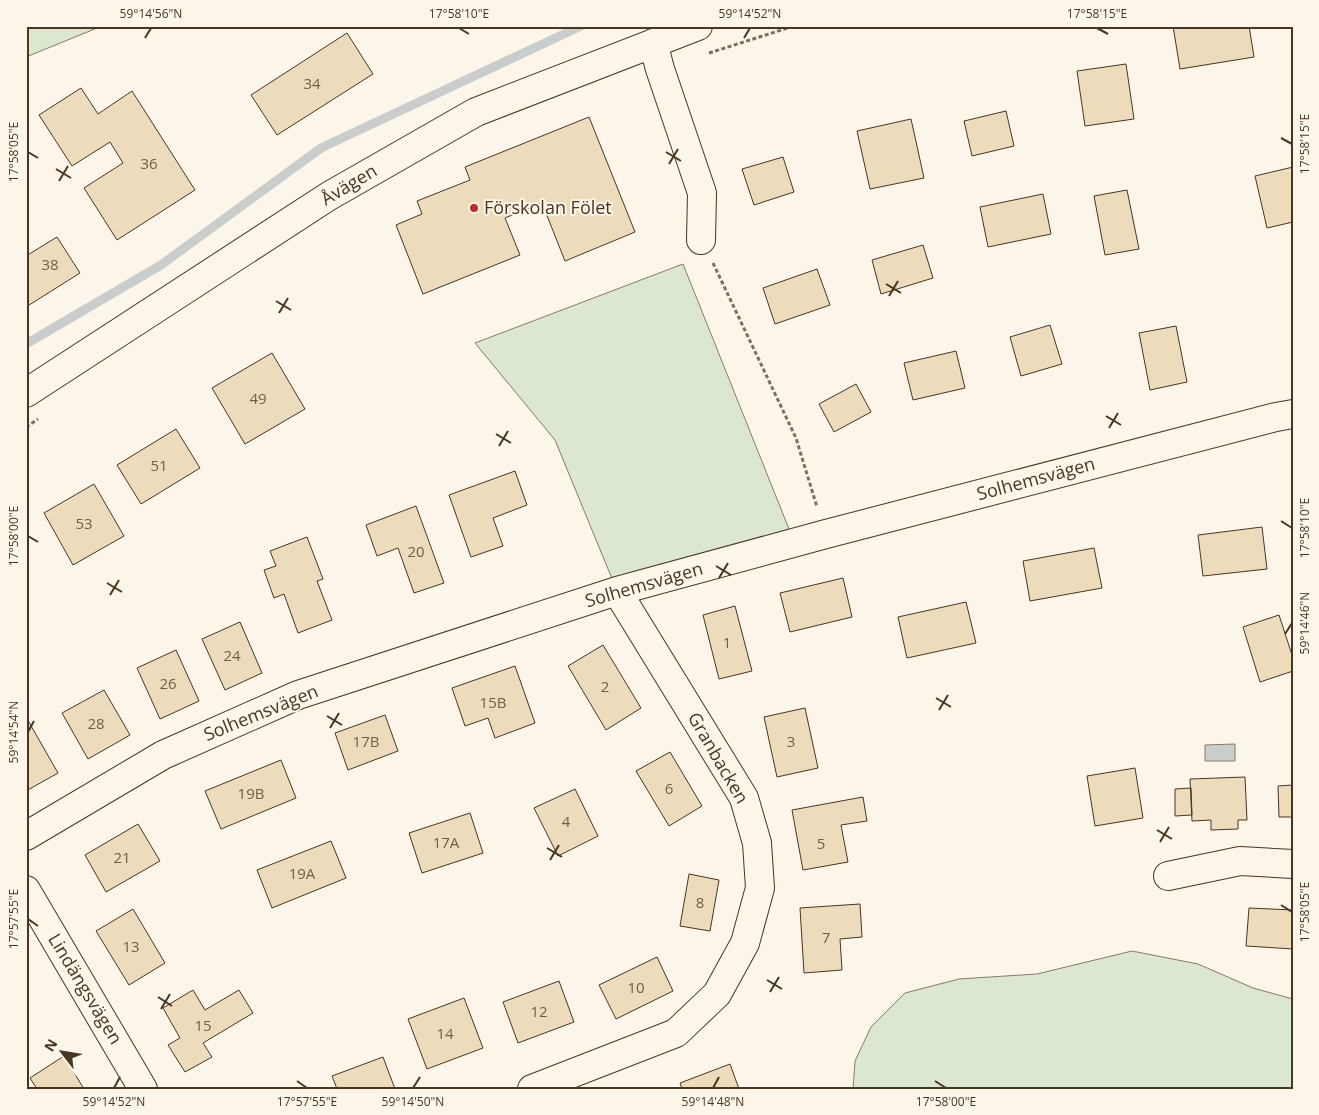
<svg xmlns="http://www.w3.org/2000/svg" width="1319" height="1115" font-family="'Open Sans',sans-serif">
<style>
.green{fill:#dce7d0;stroke:#887966}
.water{fill:#c9cecd;stroke:#887966}
.lines{fill:none;stroke-linecap:round;stroke-linejoin:round}
.stream{stroke:#c9cecd;stroke-width:9}
.building{fill:#ecdcbc;stroke:#4a3520}
.minor-casing{stroke:#4a3520;stroke-width:30}
.path{stroke:#7f6f5c;stroke-width:3;stroke-dasharray:4 2.5;stroke-linecap:butt}
.minor{stroke:#fbf6e9;stroke-width:28}
.ticks{fill:none;stroke:#4a3520;stroke-width:2}
.poi-dot{fill:#c62828;stroke:#fbf6e9;stroke-width:2}
.labels{text-anchor:middle;stroke-width:4;stroke-linejoin:round;paint-order:stroke}
.number-label{font-size:15px;fill:#725f47}
.street-label{font-size:18px;fill:#4a3520;stroke:#fbf6e9}
.poi-label{font-size:18px;fill:#4a3520;stroke:#fbf6e9;text-anchor:start}
.neatline{fill:none;stroke:#4a3520;stroke-width:2}
.ticks-label{font-size:12px;text-anchor:middle;fill:#4a3520}
</style>
<rect width="100%" height="100%" fill="#fbf6e9"/>
<!-- green -->
<path class="green" d="M 26,26 L 102,26 L 26,57 Z
M 683,264 L 789,529 L 613,581 L 555,440 L 475,343 Z
M 1132,951 L 1198,964 L 1253,988 L 1293,999 L 1293,1089 L 853,1089 L 855,1061 L 871,1027 L 905,993 L 959,979 L 1037,974 Z"/>
<!-- water -->
<path class="water" d="M 1235,744 L 1235,761 L 1205,761 L 1205,745 Z"/>
<g class="lines">
<!-- stream -->
<path class="stream" d="M 26,344 L 161,265 L 321,148 L 581,26"/>
</g>
<!-- building -->
<path class="building" d="M 1173,26 L 1249,26 L 1254,57 L 1180,69 Z
M 347,33 L 373,74 L 277,135 L 251,95 Z
M 1126,64 L 1134,119 L 1085,126 L 1077,71 Z
M 81,88 L 98,114 L 132,91 L 195,190 L 117,240 L 84,188 L 123,163 L 110,142 L 72,166 L 39,115 Z
M 1006,111 L 1014,146 L 972,156 L 964,121 Z
M 589,117 L 635,232 L 565,261 L 542,203 L 505,218 L 520,255 L 423,294 L 396,225 L 422,214 L 417,201 L 470,180 L 465,167 Z
M 911,119 L 924,178 L 870,189 L 857,131 Z
M 783,157 L 794,192 L 754,205 L 742,169 Z
M 1293,167 L 1293,222 L 1267,228 L 1255,176 Z
M 1127,190 L 1139,249 L 1105,255 L 1094,196 Z
M 1043,194 L 1051,234 L 988,247 L 980,207 Z
M 57,237 L 80,273 L 26,307 L 26,256 Z
M 923,245 L 933,278 L 881,294 L 872,260 Z
M 817,269 L 830,305 L 775,324 L 763,288 Z
M 1050,325 L 1062,364 L 1021,376 L 1010,337 Z
M 1176,326 L 1187,382 L 1150,390 L 1139,333 Z
M 956,351 L 965,388 L 913,400 L 904,363 Z
M 272,353 L 305,409 L 245,444 L 212,388 Z
M 856,384 L 871,412 L 834,432 L 819,404 Z
M 176,429 L 200,468 L 141,504 L 117,465 Z
M 515,471 L 527,505 L 493,518 L 503,546 L 471,557 L 449,495 Z
M 94,484 L 124,536 L 73,565 L 44,513 Z
M 416,506 L 444,583 L 414,593 L 398,548 L 377,556 L 366,525 Z
M 1262,527 L 1267,569 L 1203,576 L 1198,535 Z
M 307,537 L 323,579 L 317,581 L 332,620 L 298,633 L 284,594 L 274,598 L 264,570 L 276,566 L 270,551 Z
M 1094,548 L 1102,588 L 1030,601 L 1023,561 Z
M 843,578 L 852,617 L 790,632 L 780,593 Z
M 966,602 L 976,643 L 907,658 L 898,617 Z
M 735,606 L 752,671 L 719,679 L 703,615 Z
M 1279,615 L 1293,658 L 1293,671 L 1260,682 L 1243,627 Z
M 240,622 L 262,673 L 225,690 L 202,639 Z
M 603,645 L 641,708 L 606,730 L 568,666 Z
M 176,650 L 199,701 L 160,719 L 137,668 Z
M 515,666 L 535,723 L 495,738 L 488,718 L 465,726 L 452,688 Z
M 104,690 L 130,735 L 88,759 L 62,713 Z
M 805,708 L 818,768 L 777,777 L 764,717 Z
M 385,715 L 398,751 L 348,770 L 335,733 Z
M 26,717 L 58,773 L 26,791 Z
M 670,752 L 702,806 L 669,826 L 636,771 Z
M 281,760 L 296,798 L 221,829 L 205,791 Z
M 1135,768 L 1143,818 L 1095,826 L 1087,776 Z
M 1245,777 L 1247,820 L 1238,820 L 1238,829 L 1211,830 L 1211,820 L 1192,821 L 1190,779 Z
M 1293,785 L 1293,817 L 1279,817 L 1278,786 Z
M 1191,788 L 1192,815 L 1175,816 L 1175,789 Z
M 575,789 L 598,836 L 558,856 L 534,808 Z
M 863,797 L 867,821 L 841,825 L 848,862 L 803,870 L 792,810 Z
M 470,813 L 483,853 L 422,873 L 409,833 Z
M 138,824 L 160,861 L 106,892 L 85,855 Z
M 331,841 L 346,878 L 272,908 L 257,870 Z
M 689,874 L 719,880 L 710,931 L 680,926 Z
M 860,904 L 862,937 L 840,939 L 842,970 L 804,973 L 800,908 Z
M 1249,908 L 1293,910 L 1293,949 L 1246,946 Z
M 133,909 L 165,963 L 129,985 L 96,931 Z
M 657,957 L 673,991 L 616,1019 L 599,985 Z
M 559,981 L 574,1022 L 518,1043 L 503,1002 Z
M 193,990 L 205,1010 L 239,990 L 253,1013 L 203,1043 L 212,1057 L 185,1072 L 168,1045 L 180,1038 L 163,1008 Z
M 464,998 L 483,1048 L 427,1069 L 408,1019 Z
M 64,1056 L 84,1089 L 37,1089 L 30,1078 Z
M 383,1057 L 395,1089 L 337,1089 L 332,1076 Z
M 730,1064 L 739,1089 L 682,1089 L 680,1083 Z"/>
<g class="lines">
<!-- minor casing -->
<g class="minor-casing">
<path id="minor" d="M 653,43 L 660,69 L 702,193 L 701,240
M 26,393 L 329,196 L 476,112 L 698,26
M 26,836 L 163,755 L 298,695 L 617,591 L 826,534 L 1276,417 L 1293,414
M 1168,876 L 1240,861 L 1293,864
M 26,890 L 143,1089
M 532,1089 L 676,1033 L 717,994 L 745,943 L 760,888 L 757,843 L 744,798 L 617,591"/>
</g>
<!-- path -->
<path class="path" d="M 709,53 L 794,26
M 713,263 L 796,438 L 817,507
M 26,427 L 38,419"/>
<!-- minor -->
<use href="#minor" class="minor"/>
</g>
<!-- ticks -->
<path class="ticks" d="M 459,28 L 469,34M 1097,28 L 1108,34M 145,38 L 151,28M 744,38 L 750,28M 1281,138 L 1292,144M 28,152 L 38,158M 666,152 L 681,161M 669,164 L 678,149M 56,169 L 71,178M 59,181 L 68,166M 886,284 L 901,293M 889,296 L 898,281M 276,301 L 291,310M 279,313 L 288,298M 1106,416 L 1121,425M 1109,428 L 1118,413M 496,434 L 511,443M 499,446 L 508,431M 1281,521 L 1292,528M 28,536 L 38,542M 716,566 L 731,575M 719,578 L 728,563M 107,583 L 122,592M 110,595 L 119,580M 1285,634 L 1292,623M 936,698 L 951,707M 939,710 L 948,695M 327,716 L 342,725M 330,728 L 339,713M 28,732 L 34,721M 1157,830 L 1172,839M 1160,842 L 1169,827M 547,848 L 562,857M 550,860 L 559,845M 1281,905 L 1292,912M 28,919 L 38,926M 767,980 L 782,989M 770,992 L 779,977M 158,997 L 172,1006M 161,1009 L 170,994M 297,1081 L 307,1088M 935,1081 L 946,1088M 114,1088 L 120,1077M 413,1088 L 420,1077M 713,1088 L 719,1077"/>
<!-- markers -->
<circle class="poi-dot" cx="474" cy="208" r="5"/>
<g class="labels">
<!-- number labels -->
<g class="number-label">
<text x="312" y="89">34</text>
<text x="149" y="169">36</text>
<text x="50" y="270">38</text>
<text x="258" y="404">49</text>
<text x="159" y="471">51</text>
<text x="84" y="529">53</text>
<text x="416" y="557">20</text>
<text x="727" y="648">1</text>
<text x="232" y="661">24</text>
<text x="168" y="689">26</text>
<text x="605" y="692">2</text>
<text x="493" y="708">15B</text>
<text x="96" y="729">28</text>
<text x="366" y="747">17B</text>
<text x="791" y="747">3</text>
<text x="669" y="794">6</text>
<text x="251" y="799">19B</text>
<text x="566" y="827">4</text>
<text x="446" y="848">17A</text>
<text x="821" y="849">5</text>
<text x="122" y="863">21</text>
<text x="302" y="879">19A</text>
<text x="700" y="908">8</text>
<text x="826" y="943">7</text>
<text x="131" y="952">13</text>
<text x="636" y="993">10</text>
<text x="539" y="1017">12</text>
<text x="203" y="1031">15</text>
<text x="445" y="1039">14</text>
</g>
<!-- street labels -->
<g class="street-label">
<text transform="translate(349 185) rotate(-31)" y="6">Åvägen</text>
<text transform="translate(1036 479) rotate(-15)" y="6">Solhemsvägen</text>
<text transform="translate(644 585) rotate(-16)" y="6">Solhemsvägen</text>
<text transform="translate(261 713) rotate(-22)" y="6">Solhemsvägen</text>
<text transform="translate(718 758) rotate(60)" y="6">Granbacken</text>
<text transform="translate(85 989) rotate(59)" y="6">Lindängsvägen</text>
</g>
<!-- poi labels -->
<g class="poi-label">
<text x="484" y="214">Förskolan Fölet</text>
</g>
</g>
<!-- border -->
<rect width="1319" height="1115" fill="none" stroke="#fbf6e9" stroke-width="55"/>
<!-- north arrow -->
<g transform="translate(62 1052) rotate(301)" stroke="#fbf6e9" stroke-width="4" paint-order="stroke">
<path d="M0-4L9 19L0 12L-9 19Z" fill="#4a3520"/>
<text y="-8" font-size="14" font-weight="bold" text-anchor="middle" fill="#4a3520">N</text>
</g>
<rect x="28" y="28" width="1264" height="1060" class="neatline"/>
<g class="ticks-label">
<text x="151" y="18">59°14'56"N</text>
<text x="459" y="18">17°58'10"E</text>
<text x="750" y="18">59°14'52"N</text>
<text x="1097" y="18">17°58'15"E</text>
<text transform="translate(1305 144) rotate(-90)" y="4">17°58'15"E</text>
<text transform="translate(14 152) rotate(-90)" y="4">17°58'05"E</text>
<text transform="translate(1305 528) rotate(-90)" y="4">17°58'10"E</text>
<text transform="translate(14 536) rotate(-90)" y="4">17°58'00"E</text>
<text transform="translate(1305 623) rotate(-90)" y="4">59°14'46"N</text>
<text transform="translate(14 732) rotate(-90)" y="4">59°14'54"N</text>
<text transform="translate(1305 912) rotate(-90)" y="4">17°58'05"E</text>
<text transform="translate(14 919) rotate(-90)" y="4">17°57'55"E</text>
<text x="114" y="1106">59°14'52"N</text>
<text x="307" y="1106">17°57'55"E</text>
<text x="413" y="1106">59°14'50"N</text>
<text x="713" y="1106">59°14'48"N</text>
<text x="946" y="1106">17°58'00"E</text>
</g>
</svg>
